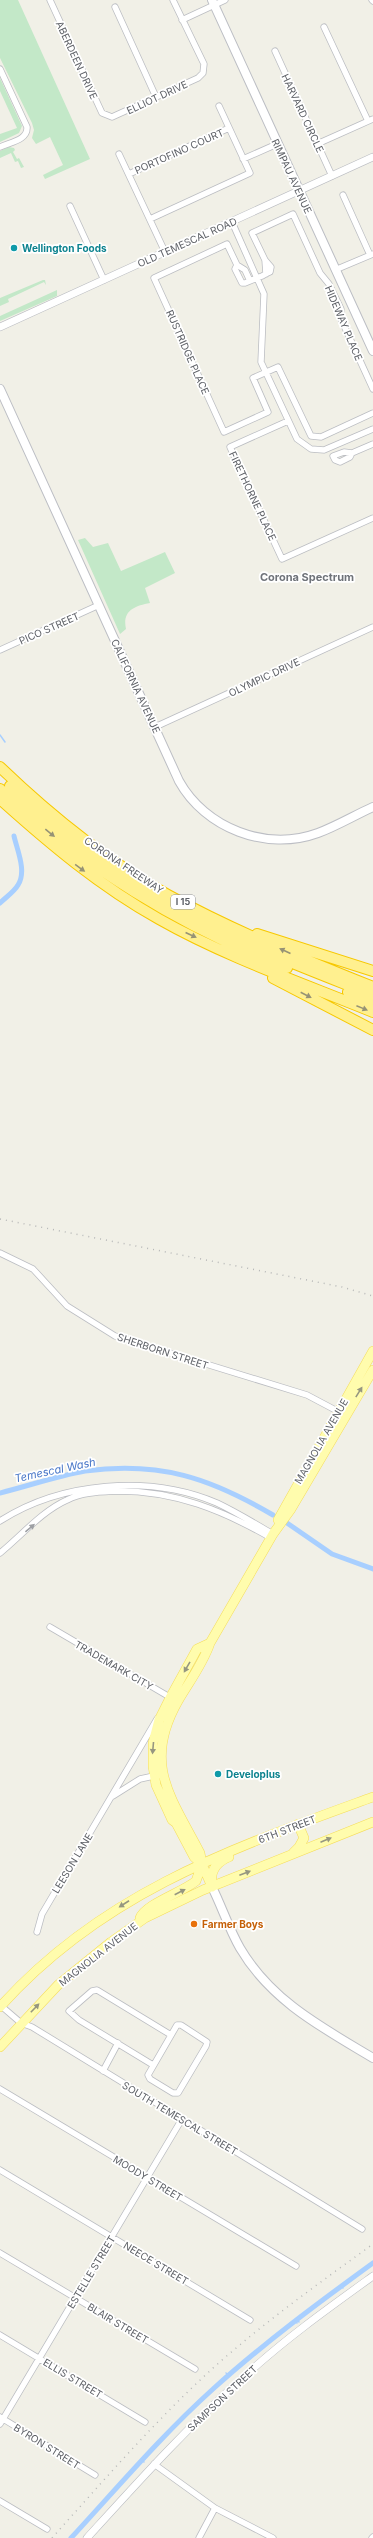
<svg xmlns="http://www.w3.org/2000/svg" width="373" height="2538" font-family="Inter,sans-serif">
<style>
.green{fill:#c3e8c8}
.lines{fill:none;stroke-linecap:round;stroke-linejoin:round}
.stream{stroke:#a8cfff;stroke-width:1.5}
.canal{stroke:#a8cfff;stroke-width:5}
.minor-casing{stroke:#bbbdc2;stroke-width:7}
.tertiary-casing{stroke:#bbbdc2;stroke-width:8}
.secondary-casing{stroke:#bcbec4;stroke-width:10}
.primary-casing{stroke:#f5dd5b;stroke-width:10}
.motorway-casing{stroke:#f7c800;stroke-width:12}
.minor{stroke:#fff;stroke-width:5.5}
.tertiary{stroke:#fff;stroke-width:7}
.secondary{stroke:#fff;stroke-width:8}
.primary{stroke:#fffcad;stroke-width:9}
.motorway{stroke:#fff08f;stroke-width:10}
.rail{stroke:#b7b8b8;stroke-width:1.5;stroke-dasharray:1 5;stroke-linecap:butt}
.oneway{fill:#969375}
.oneway2{fill:#969780}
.oneway3{fill:#9ea0a4}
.culture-dot{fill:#0f9aa8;stroke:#fff;stroke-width:1.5}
.food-dot{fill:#e8710a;stroke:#fff;stroke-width:1.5}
.labels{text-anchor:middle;stroke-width:3.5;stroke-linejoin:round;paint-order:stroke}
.shield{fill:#fff;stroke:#8e9095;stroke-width:1}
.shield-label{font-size:9px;font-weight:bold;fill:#5e6167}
.street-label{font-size:10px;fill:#5e6167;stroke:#fff}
.culture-label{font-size:10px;font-weight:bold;fill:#0d838f;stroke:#fff;text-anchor:start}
.food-label{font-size:10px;font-weight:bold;fill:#c56008;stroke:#fff;text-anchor:start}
.neighbourhood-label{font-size:11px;font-weight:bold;fill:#6f7379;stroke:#fff}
.water-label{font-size:11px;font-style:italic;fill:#4675c7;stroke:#fff}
</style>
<rect width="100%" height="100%" fill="#f1f0e7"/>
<!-- green -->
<path class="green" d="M 0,0 L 18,0 L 90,159 L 45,179 L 43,175 L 63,165 L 50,137 L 36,144 L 32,138 L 34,130 L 32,123 L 0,58 Z
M 0,78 L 22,126 L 19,133 L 0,142 L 0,134 L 17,128 L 0,91 Z
M 9,147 L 14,148 L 15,150 L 13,152 L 17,159 L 19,158 L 24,167 L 21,168 L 18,161 L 15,162 L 11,153 L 0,158 L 0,151 Z
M 43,280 L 45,280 L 46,285 L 44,282 L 8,299 L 9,302 L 0,306 L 0,298 Z
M 57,290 L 57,296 L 0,321 L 0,316 Z
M 85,538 L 93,547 L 108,543 L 121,571 L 165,552 L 175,573 L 145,588 L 150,603 C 134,606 122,611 126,629 L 120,634 L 78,540 Z"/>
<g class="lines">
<!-- stream -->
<path class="stream" d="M 0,735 L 5,742
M 341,2286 L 343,2288
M 297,2319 L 299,2322
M 295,2320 L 297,2323
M 226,2373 L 229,2375
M 142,2460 L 144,2462"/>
<!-- canal -->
<path class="canal" d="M 0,903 C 6,897 14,892 18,885 C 27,871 17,850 14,836
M 0,1493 C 28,1486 57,1476 85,1471 C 160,1461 210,1478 273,1515
M 287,1523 L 332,1554 L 373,1569
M 71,2538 C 118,2487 162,2435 213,2389 C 264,2343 318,2303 373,2263"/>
<!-- minor casing -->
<g class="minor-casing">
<path id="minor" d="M 50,0 L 102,113 L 112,117 L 198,78 L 203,73 L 204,64 L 173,0
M 372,0 L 373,1
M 115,7 L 156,97
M 182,20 L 225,0
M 324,27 L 368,121
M 275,51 L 332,176
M 0,69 L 27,127 C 28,140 11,142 0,147
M 317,144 L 373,119
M 119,154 L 165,252
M 243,159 L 277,144
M 129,174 L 229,128
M 343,195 L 370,255
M 70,206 L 104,280
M 150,219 L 250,173 L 219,106
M 232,222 L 264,294 L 261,362 L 297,439 L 311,449 L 324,450 L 373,429
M 265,260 L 252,233 L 293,214 L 320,273 L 329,284 L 341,309 L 341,319 L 373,389
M 237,265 L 227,244 L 154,278 L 224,432 L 268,412 L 253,378 L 278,367 L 311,436 L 321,437 L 373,413
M 335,270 L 373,254
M 250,281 L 245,270 L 237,265 L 235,269 L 242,283 L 245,283 L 262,276 C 264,275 267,273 270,272 L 271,267 L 265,260 L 266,274
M 288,421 L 230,447 L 282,559 L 373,518
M 352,453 L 344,452 L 333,456 L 335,460 L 340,462 L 350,457 L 352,453 L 373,444
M 0,650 L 99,605
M 155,727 L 373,627
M 0,1253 L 33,1269 L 67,1306 L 115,1336 L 307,1395 L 341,1413
M 0,1521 C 61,1482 149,1474 217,1503 C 236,1512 254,1523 273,1534
M 0,1553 C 21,1536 42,1511 67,1500 C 83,1492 100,1492 118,1491 C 175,1491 222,1510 271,1538
M 50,1627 L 173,1699
M 113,1796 L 140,1779 L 163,1774
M 37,1932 L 42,1914 L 157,1719
M 0,2005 L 21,2023 L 32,2027 L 362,2229
M 177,2025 L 181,2025 L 207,2042 L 206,2046 L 178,2093 L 173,2093 L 150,2079 L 148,2075 Z
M 153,2065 L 79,2020 L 69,2011 L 92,1991 L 97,1990 L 171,2035
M 103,2071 L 118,2043
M 0,2089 L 296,2266
M 0,2170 L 250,2320
M 0,2253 L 195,2369
M 0,2335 L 145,2422
M 0,2417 L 95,2475
M 0,2424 L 182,2119
M 154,2464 L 215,2508 L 273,2538
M 0,2501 L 47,2529
M 199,2538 L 215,2508
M 372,2538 L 373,2537"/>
</g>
<!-- tertiary casing -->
<g class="tertiary-casing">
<path id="tertiary" d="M 0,327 L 373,157
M 87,2538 C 138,2482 189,2425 246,2375 C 285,2339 330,2307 373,2276"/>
</g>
<!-- secondary casing -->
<g class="secondary-casing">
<path id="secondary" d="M 212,0 L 373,351
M 0,389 L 179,781 C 205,828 266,852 318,833 C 337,826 355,815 373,807
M 212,1887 C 222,1907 229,1929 240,1948 C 271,2001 323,2028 373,2058"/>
</g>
<!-- primary casing -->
<g class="primary-casing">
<path id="primary" d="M 278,1520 L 373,1351
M 293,1853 L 299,1847 L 304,1838 L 298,1824
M 202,1864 L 194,1857 L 176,1823 L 172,1820 L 156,1785 L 153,1766 L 153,1743 L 159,1720 L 170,1698 L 197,1649 L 210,1643
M 212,1883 C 210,1870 217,1862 229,1857
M 212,1887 L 202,1864 L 200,1853 C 171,1797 142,1764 178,1701 C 189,1682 203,1664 210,1643 L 273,1534 L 291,1509 L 373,1370
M 140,1918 C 145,1904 183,1892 196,1881 L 202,1864
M 0,2007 C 103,1892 233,1848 373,1797
M 0,2047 L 58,1985 L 111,1942 L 145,1918 L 203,1890 L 373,1822"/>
</g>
<!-- motorway casing -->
<g class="motorway-casing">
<path id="motorway" d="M 0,767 C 50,815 107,861 168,895 C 234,931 303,959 373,987
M 10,786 C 60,830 112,873 170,906 C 235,942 305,968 373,995
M 0,789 C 86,868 178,925 287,968
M 0,799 C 50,844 100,886 159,919 C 226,957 302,983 373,1012
M 257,934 L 373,971
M 273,978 L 373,1030
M 348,992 L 373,1003"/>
</g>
<!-- minor -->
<use href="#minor" class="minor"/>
<!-- tertiary -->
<use href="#tertiary" class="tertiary"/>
<!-- secondary -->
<use href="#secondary" class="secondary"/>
<!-- primary -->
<use href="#primary" class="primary"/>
<!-- motorway -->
<use href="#motorway" class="motorway"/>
<!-- rail -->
<path class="rail" d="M 0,1219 L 342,1287 L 373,1296
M 52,2538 C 104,2480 155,2421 212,2369 C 263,2323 318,2284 373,2244"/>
</g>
<!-- one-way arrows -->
<defs><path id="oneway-solid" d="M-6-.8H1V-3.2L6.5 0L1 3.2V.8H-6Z"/></defs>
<g class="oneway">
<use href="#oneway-solid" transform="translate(50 833) rotate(39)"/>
<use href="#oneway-solid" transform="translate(80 868) rotate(36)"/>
<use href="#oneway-solid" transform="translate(191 935) rotate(25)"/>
<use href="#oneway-solid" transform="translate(285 951) rotate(-156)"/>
<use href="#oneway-solid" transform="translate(306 995) rotate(27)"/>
<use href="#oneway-solid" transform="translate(362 1008) rotate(22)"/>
</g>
<g class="oneway2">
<use href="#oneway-solid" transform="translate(359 1392) rotate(-58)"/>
<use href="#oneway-solid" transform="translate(187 1667) rotate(120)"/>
<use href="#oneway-solid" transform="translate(153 1748) rotate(95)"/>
<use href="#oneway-solid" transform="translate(326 1840) rotate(-23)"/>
<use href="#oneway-solid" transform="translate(245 1873) rotate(-21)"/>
<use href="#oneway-solid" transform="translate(180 1892) rotate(-27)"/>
<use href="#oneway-solid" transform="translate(124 1904) rotate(147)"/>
<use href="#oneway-solid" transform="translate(35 2008) rotate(-46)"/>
</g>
<use class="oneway3" href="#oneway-solid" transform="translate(30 1528) rotate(-40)"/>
<!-- markers -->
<g class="culture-dot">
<circle cx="14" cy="248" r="4"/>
<circle cx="218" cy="1774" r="4"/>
</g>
<circle class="food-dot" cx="194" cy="1924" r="4"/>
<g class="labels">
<!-- shield labels -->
<rect class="shield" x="171" y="895" width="24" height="14" rx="3"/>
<g class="shield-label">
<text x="183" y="905">I 15</text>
</g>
<!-- street labels -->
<g class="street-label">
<text transform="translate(77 60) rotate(65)" y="4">ABERDEEN DRIVE</text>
<text transform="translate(157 97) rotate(-25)" y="4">ELLIOT DRIVE</text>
<text transform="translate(303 113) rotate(65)" y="4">HARVARD CIRCLE</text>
<text transform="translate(179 151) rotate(-24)" y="4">PORTOFINO COURT</text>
<text transform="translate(292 176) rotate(65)" y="4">RIMPAU AVENUE</text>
<text transform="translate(187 242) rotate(-24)" y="4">OLD TEMESCAL ROAD</text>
<text transform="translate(344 323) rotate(67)" y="4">HIDEWAY PLACE</text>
<text transform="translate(188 352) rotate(66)" y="4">RUSTRIDGE PLACE</text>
<text transform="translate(253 496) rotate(65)" y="4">FIRETHORNE PLACE</text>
<text transform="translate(49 628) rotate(-24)" y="4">PICO STREET</text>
<text transform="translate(264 677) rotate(-25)" y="4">OLYMPIC DRIVE</text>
<text transform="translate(136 686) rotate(65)" y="4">CALIFORNIA AVENUE</text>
<text transform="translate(124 865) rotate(34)" y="4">CORONA FREEWAY</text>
<text transform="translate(163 1351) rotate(18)" y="4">SHERBORN STREET</text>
<text transform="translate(321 1441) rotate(-60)" y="4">MAGNOLIA AVENUE</text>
<text transform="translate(114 1665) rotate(30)" y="4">TRADEMARK CITY</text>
<text transform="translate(287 1829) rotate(-21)" y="4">6TH STREET</text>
<text transform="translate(72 1863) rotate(-59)" y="4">LEESON LANE</text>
<text transform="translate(98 1954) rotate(-38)" y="4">MAGNOLIA AVENUE</text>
<text transform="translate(180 2118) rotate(31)" y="4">SOUTH TEMESCAL STREET</text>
<text transform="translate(148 2178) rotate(31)" y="4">MOODY STREET</text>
<text transform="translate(156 2263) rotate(31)" y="4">NEECE STREET</text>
<text transform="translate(91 2272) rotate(-59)" y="4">ESTELLE STREET</text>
<text transform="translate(118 2323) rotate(31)" y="4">BLAIR STREET</text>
<text transform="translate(73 2378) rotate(31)" y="4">ELLIS STREET</text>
<text transform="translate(222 2398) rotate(-43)" y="4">SAMPSON STREET</text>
<text transform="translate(47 2446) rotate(32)" y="4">BYRON STREET</text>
</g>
<!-- culture labels -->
<g class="culture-label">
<text x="22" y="252">Wellington Foods</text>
<text x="226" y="1778">Developlus</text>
</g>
<!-- food labels -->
<g class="food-label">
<text x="202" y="1928">Farmer Boys</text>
</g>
<!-- neighbourhood labels -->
<g class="neighbourhood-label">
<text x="307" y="581">Corona Spectrum</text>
</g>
<!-- water labels -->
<g class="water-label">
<text transform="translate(55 1470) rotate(-12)" y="4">Temescal Wash</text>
</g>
</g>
</svg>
